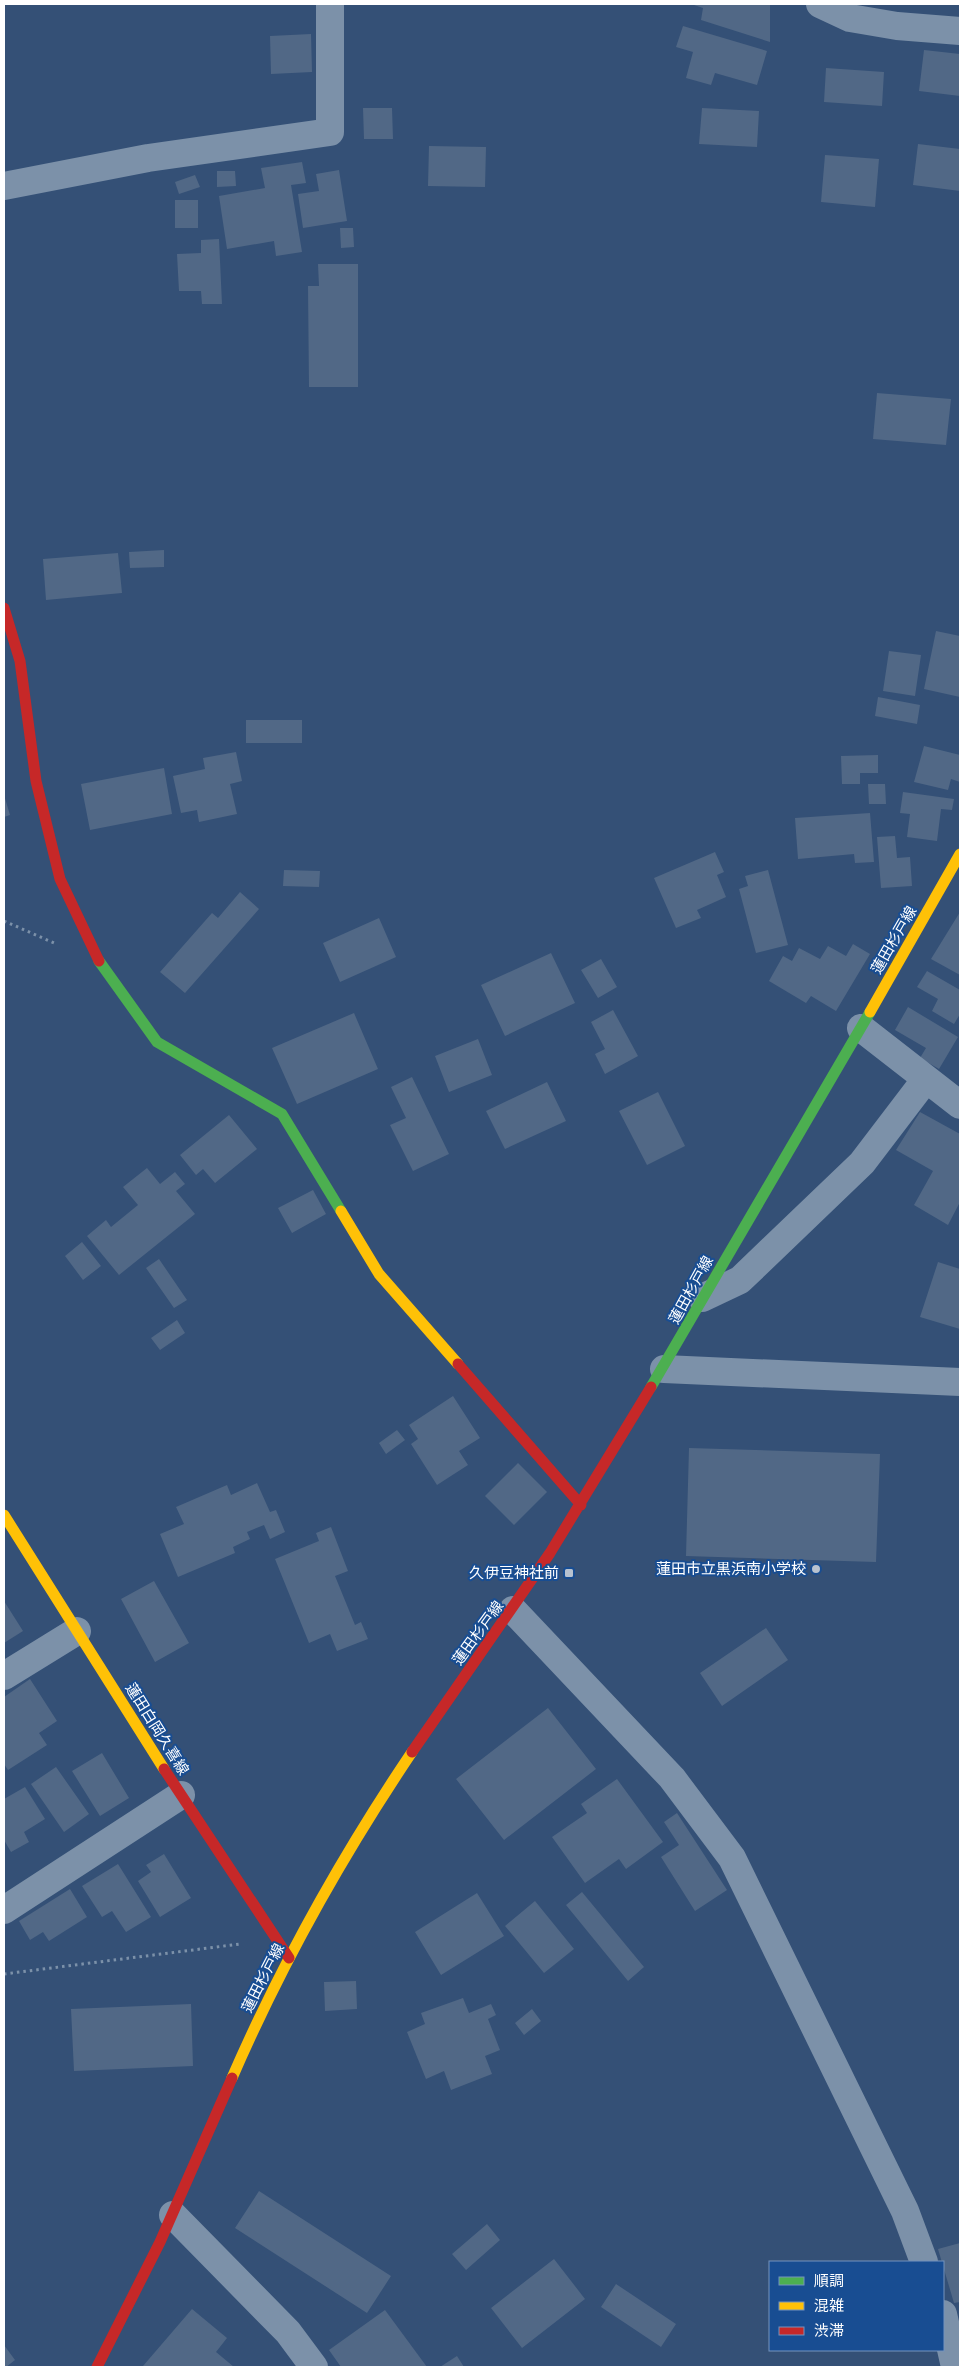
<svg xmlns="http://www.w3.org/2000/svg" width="964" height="2371" font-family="'Roboto Condensed','Noto Sans JP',sans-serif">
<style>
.building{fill:#516886}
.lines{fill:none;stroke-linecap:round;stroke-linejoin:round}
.path{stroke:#7c91a9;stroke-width:3;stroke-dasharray:2.5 4;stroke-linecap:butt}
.street{stroke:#7c91a9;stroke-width:28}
.fast{stroke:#4caf50;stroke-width:11}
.slow{stroke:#ffc107;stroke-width:11}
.jam{stroke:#c62828;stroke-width:11}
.poi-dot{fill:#b8c2cf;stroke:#184d92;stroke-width:2}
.labels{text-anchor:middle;stroke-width:4;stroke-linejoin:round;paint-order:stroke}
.street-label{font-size:15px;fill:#fff;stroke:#184d92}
.poi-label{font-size:15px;fill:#fff;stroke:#184d92;text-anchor:end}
</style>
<rect width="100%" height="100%" fill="#345076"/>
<!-- building -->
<path class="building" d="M 691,4 L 770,4 L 770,42 L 701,20 L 703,8 Z
M 683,26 L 767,51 L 757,85 L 715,73 L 711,85 L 686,78 L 693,52 L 676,47 Z
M 311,34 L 312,72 L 271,74 L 270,36 Z
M 924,50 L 960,54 L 960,96 L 919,91 Z
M 826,68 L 884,72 L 882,106 L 824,102 Z
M 363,108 L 392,108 L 393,139 L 364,139 Z
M 702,108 L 759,111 L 757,147 L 699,144 Z
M 918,144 L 960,149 L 960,191 L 913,185 Z
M 429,146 L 486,147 L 485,187 L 428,186 Z
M 825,155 L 879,159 L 875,207 L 821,202 Z
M 302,162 L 306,183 L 291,185 L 302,252 L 276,256 L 274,241 L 227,249 L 219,196 L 265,188 L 261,168 Z
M 339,170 L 347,221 L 303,228 L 298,194 L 319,191 L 316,174 Z
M 217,171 L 235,171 L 236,186 L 217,187 Z
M 195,175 L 200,187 L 179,194 L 175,182 Z
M 175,200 L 198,200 L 198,228 L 175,228 Z
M 340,228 L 353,228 L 354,247 L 341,248 Z
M 219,239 L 222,304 L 202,304 L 201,291 L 179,291 L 177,254 L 201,253 L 201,240 Z
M 318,264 L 358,264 L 358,387 L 309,387 L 308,286 L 319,286 Z
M 877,393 L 951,399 L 946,445 L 873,439 Z
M 164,550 L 164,567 L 130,568 L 129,552 Z
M 118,553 L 122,593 L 46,600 L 43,559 Z
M 936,631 L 960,636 L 960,697 L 924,689 Z
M 889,651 L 921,655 L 915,696 L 883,691 Z
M 878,697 L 920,705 L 917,724 L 875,716 Z
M 246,720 L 302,720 L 302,743 L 246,743 Z
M 924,746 L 960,755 L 960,782 L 951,779 L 948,790 L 914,782 Z
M 236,752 L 242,781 L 230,784 L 237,814 L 199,822 L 197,810 L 181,813 L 173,776 L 205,769 L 203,758 Z
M 878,755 L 878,773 L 860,773 L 860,784 L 842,784 L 841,756 Z
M 164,768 L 172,814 L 90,830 L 81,784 Z
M 868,784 L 885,784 L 886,804 L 869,804 Z
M 903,792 L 954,799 L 952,810 L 941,809 L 937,841 L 907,837 L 910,814 L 900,813 Z
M 4,795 L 10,815 L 4,817 Z
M 870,813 L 874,862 L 855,863 L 854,854 L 798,859 L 795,818 Z
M 895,836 L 897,858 L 910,857 L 912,886 L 881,888 L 877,837 Z
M 715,852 L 724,872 L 717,875 L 726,897 L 697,910 L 701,918 L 676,928 L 654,878 Z
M 284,870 L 320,871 L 319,887 L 283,886 Z
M 768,870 L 788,945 L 756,953 L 739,889 L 748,886 L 745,876 Z
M 240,892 L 259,909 L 185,993 L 160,972 L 212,913 L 218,918 Z
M 960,912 L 960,975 L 931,959 Z
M 379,918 L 396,957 L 340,982 L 323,943 Z
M 853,944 L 870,954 L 836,1011 L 811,996 L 806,1003 L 769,981 L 783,956 L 792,961 L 799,948 L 820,959 L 828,946 L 846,956 Z
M 551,953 L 575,1003 L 505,1036 L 481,985 Z
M 601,959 L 617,987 L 598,998 L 581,970 Z
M 927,971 L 960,990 L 960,1014 L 954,1024 L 932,1011 L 938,999 L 917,987 Z
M 908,1007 L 958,1037 L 939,1069 L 920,1058 L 926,1048 L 895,1030 Z
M 613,1010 L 638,1056 L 605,1074 L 595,1054 L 605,1049 L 591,1022 Z
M 354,1013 L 378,1069 L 297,1104 L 272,1048 Z
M 478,1039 L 492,1075 L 449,1092 L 435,1056 Z
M 412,1077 L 449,1154 L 413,1171 L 390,1125 L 406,1118 L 391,1087 Z
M 547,1082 L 566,1121 L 505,1149 L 486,1111 Z
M 658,1092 L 685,1146 L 647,1165 L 619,1111 Z
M 920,1112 L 960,1134 L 960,1202 L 948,1225 L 914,1205 L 933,1171 L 896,1150 Z
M 229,1115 L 257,1149 L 215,1183 L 203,1169 L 196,1175 L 180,1155 Z
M 147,1168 L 160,1184 L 175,1172 L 185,1184 L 176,1191 L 195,1214 L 119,1275 L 87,1236 L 106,1220 L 111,1227 L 138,1205 L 123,1187 Z
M 313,1190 L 326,1214 L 292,1233 L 278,1208 Z
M 82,1242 L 101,1266 L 83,1280 L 65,1256 Z
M 159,1259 L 187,1300 L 174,1308 L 146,1268 Z
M 938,1262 L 960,1269 L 960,1329 L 920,1317 Z
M 177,1320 L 185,1333 L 160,1350 L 151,1338 Z
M 453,1396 L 480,1438 L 459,1451 L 468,1465 L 437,1485 L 411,1444 L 418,1439 L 409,1425 Z
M 397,1430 L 405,1440 L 386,1454 L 379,1443 Z
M 689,1448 L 880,1454 L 876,1562 L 686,1556 Z
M 518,1463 L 547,1492 L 514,1525 L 485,1496 Z
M 257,1483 L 270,1512 L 276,1510 L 285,1532 L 270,1539 L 264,1525 L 247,1532 L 250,1539 L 233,1547 L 235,1553 L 178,1577 L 160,1534 L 184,1524 L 176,1507 L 227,1485 L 231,1495 Z
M 331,1527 L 348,1571 L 335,1576 L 355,1625 L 361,1622 L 368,1639 L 337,1651 L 330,1634 L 309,1643 L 275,1559 L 319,1541 L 316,1533 Z
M 154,1581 L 189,1643 L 155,1662 L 121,1599 Z
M 4,1601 L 23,1631 L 4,1643 Z
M 766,1628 L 788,1660 L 722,1706 L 700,1673 Z
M 30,1679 L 57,1721 L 39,1733 L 47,1745 L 8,1770 L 4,1764 L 4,1697 Z
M 548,1708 L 596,1769 L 504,1840 L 456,1779 Z
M 102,1753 L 129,1798 L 100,1816 L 72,1771 Z
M 56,1767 L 89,1814 L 64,1832 L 31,1784 Z
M 617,1779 L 663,1842 L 626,1869 L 619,1859 L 585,1883 L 552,1837 L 587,1813 L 581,1804 Z
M 25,1787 L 45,1819 L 24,1832 L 29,1842 L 11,1852 L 4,1840 L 4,1799 Z
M 677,1813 L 727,1890 L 695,1911 L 661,1857 L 679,1845 L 664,1822 Z
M 164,1854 L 191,1898 L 160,1917 L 138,1881 L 151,1872 L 146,1865 Z
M 118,1864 L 151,1917 L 126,1932 L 112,1911 L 102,1917 L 82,1886 Z
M 70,1889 L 87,1917 L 49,1941 L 43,1932 L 30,1940 L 19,1921 Z
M 582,1892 L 644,1967 L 628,1981 L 566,1905 Z
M 477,1893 L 504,1936 L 441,1975 L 415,1932 Z
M 535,1901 L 574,1949 L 544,1973 L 505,1926 Z
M 356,1981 L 357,2009 L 325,2011 L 324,1982 Z
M 463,1998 L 469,2013 L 491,2004 L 496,2015 L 488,2019 L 500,2050 L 485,2056 L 492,2074 L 451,2090 L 444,2071 L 426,2079 L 407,2032 L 425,2024 L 421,2013 Z
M 191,2004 L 193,2066 L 74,2071 L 71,2009 Z
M 532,2009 L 541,2021 L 524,2035 L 515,2023 Z
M 259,2191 L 391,2276 L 367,2313 L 235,2228 Z
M 487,2224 L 500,2240 L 466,2270 L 452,2254 Z
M 960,2243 L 960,2302 L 954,2303 L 938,2249 Z
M 554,2259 L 585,2299 L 522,2348 L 491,2308 Z
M 616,2284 L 676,2324 L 661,2347 L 601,2307 Z
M 192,2309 L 227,2338 L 216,2352 L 234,2367 L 144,2367 L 143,2366 Z
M 385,2310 L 427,2367 L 341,2367 L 329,2350 Z
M 4,2345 L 15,2360 L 6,2367 L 4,2367 Z
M 457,2356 L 464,2367 L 440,2367 Z"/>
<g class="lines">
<!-- path -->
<path class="path" d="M 4,921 L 54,943
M 4,1974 L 240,1944"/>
<!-- street -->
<path class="street" d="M 820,4 L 850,18 L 897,26 L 960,31
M 4,186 L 148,158 L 330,132 L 330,4
M 861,1028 L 960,1105
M 702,1298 L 740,1280 L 862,1163 L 926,1079
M 664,1369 L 960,1382
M 513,1610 L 672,1778 L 732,1858 L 905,2211 L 924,2262
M 4,1676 L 77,1631
M 4,1910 L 181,1795
M 173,2215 L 288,2332 L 314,2367
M 943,2314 L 955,2367"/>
<!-- fast -->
<path class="fast" d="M 99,961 L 157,1042 L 282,1114 L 341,1211
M 651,1387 L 870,1012"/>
<!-- slow -->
<path class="slow" d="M 870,1012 L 960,854
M 341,1211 L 379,1274 L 458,1364
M 4,1515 L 164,1769
M 232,2078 C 282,1963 342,1856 412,1752"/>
<!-- jam -->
<path class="jam" d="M 4,608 L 20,661 L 36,781 L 60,879 L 99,961
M 458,1364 L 581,1505
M 412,1752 L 550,1553 L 651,1387
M 164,1769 L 289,1958
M 97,2367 L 160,2242 L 232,2078"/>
</g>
<!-- markers -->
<g class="poi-dot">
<circle cx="816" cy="1569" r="5"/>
<rect x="564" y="1568" width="10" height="10" rx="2.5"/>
</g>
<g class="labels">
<!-- street labels -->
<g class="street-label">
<text transform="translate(894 940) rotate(-60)" y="5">蓮田杉戸線</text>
<text transform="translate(691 1290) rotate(-61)" y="5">蓮田杉戸線</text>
<text transform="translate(478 1633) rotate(-54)" y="5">蓮田杉戸線</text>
<text transform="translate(157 1729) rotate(58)" y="5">蓮田白岡久喜線</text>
<text transform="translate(263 1978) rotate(-63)" y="5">蓮田杉戸線</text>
</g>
<!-- poi labels -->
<g class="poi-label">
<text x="806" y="1574">蓮田市立黒浜南小学校</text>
<text x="559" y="1578">久伊豆神社前</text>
</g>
</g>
<!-- border -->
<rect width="964" height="2371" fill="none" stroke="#ffffff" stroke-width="10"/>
<!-- legend -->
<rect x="769" y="2261" width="175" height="90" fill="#184d92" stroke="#7494be"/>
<rect x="779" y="2277" width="25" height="8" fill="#4caf50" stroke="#7494be"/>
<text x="814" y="2286" font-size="15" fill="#ffffff">順調</text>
<rect x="779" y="2302" width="25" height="8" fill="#ffc107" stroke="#7494be"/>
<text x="814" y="2311" font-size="15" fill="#ffffff">混雑</text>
<rect x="779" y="2327" width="25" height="8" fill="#c62828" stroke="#7494be"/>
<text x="814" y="2336" font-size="15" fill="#ffffff">渋滞</text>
</svg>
